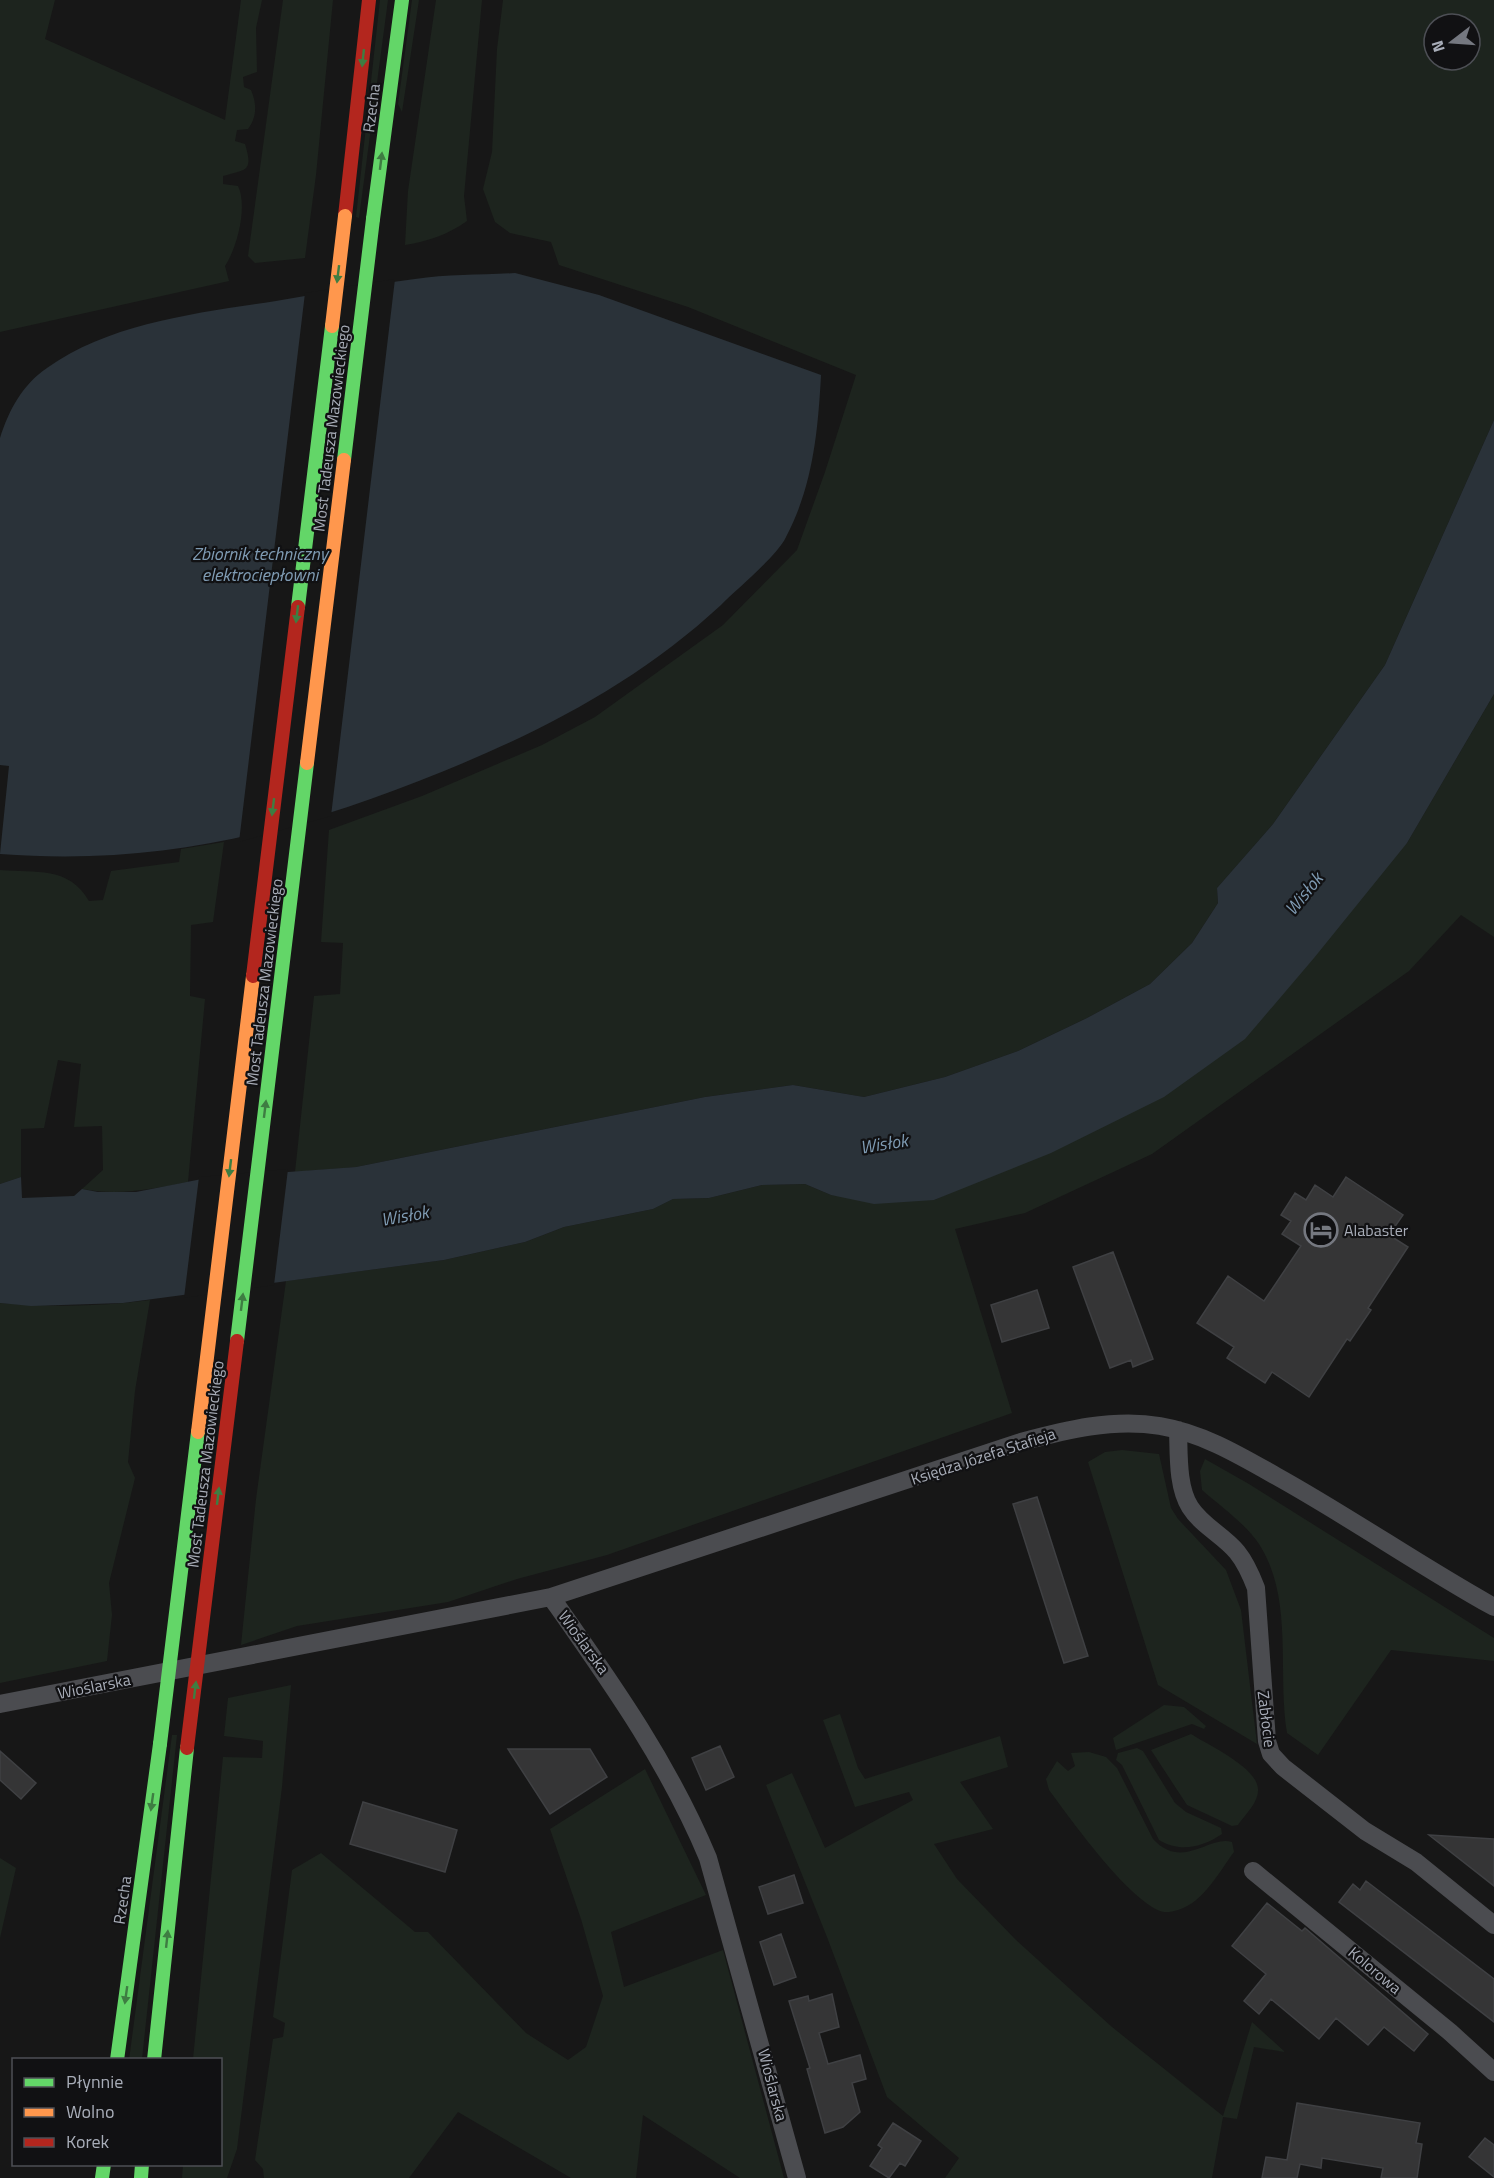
<svg xmlns="http://www.w3.org/2000/svg" width="1494" height="2178" font-family="'Titillium Web',sans-serif">
<style>
.green{fill:#1d241e;fill-rule:evenodd}
.water{fill:#2a3239}
.pier{fill:#171717}
.building{fill:#353536;stroke:#3f4043;stroke-width:1.5}
.lines{fill:none;stroke-linecap:round;stroke-linejoin:round}
.street{stroke:#4b4c50;stroke-width:18}
.fast{stroke:#63d668;stroke-width:14}
.jam{stroke:#b3261e;stroke-width:14}
.fast-bridge{stroke:#63d668;stroke-width:14}
.slow-bridge{stroke:#ff974d;stroke-width:14}
.jam-bridge{stroke:#b3261e;stroke-width:14}
.oneway{fill:#3e7d42}
.labels{text-anchor:middle;stroke-width:4.5;stroke-linejoin:round;paint-order:stroke}
.street-label{font-size:16px;fill:#a8adb8;stroke:#111113}
.poi-label{font-size:16px;fill:#a8adb8;stroke:#111113;text-anchor:start}
.water-label{font-size:18px;font-style:italic;fill:#7f9bb3;stroke:#111113}
</style>
<rect width="100%" height="100%" fill="#171717"/>
<!-- green -->
<path class="green" d="M 0,0 L 55,0 L 45,39 L 225,120 L 241,0 L 262,0 L 256,28 L 257,72 L 243,77 L 244,87 L 251,90 C 257,104 257,117 248,129 L 237,130 L 235,141 L 245,144 C 254,173 245,169 223,176 L 223,184 L 238,186 C 248,206 237,248 225,266 L 229,281 L 0,332 Z
M 283,0 L 333,0 L 316,175 L 305,258 L 255,263 L 248,256 Z
M 380,0 L 388,0 L 359,218 L 356,217 Z
M 412,0 L 419,0 L 402,112 L 398,104 Z
M 436,0 L 482,0 L 464,196 L 467,221 C 447,235 429,241 405,245 L 408,191 Z
M 503,0 L 1494,0 L 1494,420 L 1385,665 L 1273,824 L 1217,888 L 1218,903 L 1192,943 L 1150,984 L 1087,1018 L 1018,1051 L 945,1077 L 864,1097 L 793,1085 L 705,1097 L 356,1167 L 295,1172 L 314,996 L 340,994 L 343,943 L 321,942 L 329,830 L 422,796 L 542,745 L 595,717 L 723,625 L 797,550 L 825,472 L 856,375 L 688,307 L 559,265 L 551,242 L 510,233 L 495,222 L 483,189 L 492,152 L 497,49 ZM 1434,24 L 1470,24 L 1470,60 L 1434,60 Z
M 1494,694 L 1494,937 L 1461,915 L 1409,971 L 1152,1154 L 1025,1213 L 955,1229 L 1012,1413 L 607,1555 L 517,1579 L 448,1602 L 297,1626 L 241,1645 L 256,1499 L 286,1281 L 444,1260 L 525,1242 L 564,1227 L 653,1209 L 673,1199 L 709,1198 L 762,1185 L 805,1184 L 831,1195 L 934,1200 L 975,1182 L 1407,843 Z
M 224,842 L 213,922 L 191,925 L 190,996 L 205,999 L 188,1182 C 153,1189 119,1196 82,1189 L 103,1170 L 102,1126 L 74,1127 L 81,1064 L 58,1060 L 44,1128 L 21,1129 L 21,1177 L 0,1184 L 0,870 C 36,873 69,866 89,901 L 103,900 L 111,871 L 179,862 L 181,849 Z
M 150,1300 L 135,1391 L 128,1462 L 135,1478 L 109,1583 L 112,1615 L 107,1661 L 0,1683 L 0,1303 C 49,1307 101,1307 150,1300 Z
M 1122,1450 L 1159,1454 L 1171,1508 L 1178,1519 L 1226,1570 L 1241,1610 L 1257,1744 L 1158,1685 L 1088,1462 L 1105,1452 Z
M 1205,1459 L 1249,1484 L 1494,1638 L 1494,1661 L 1391,1650 L 1318,1755 L 1287,1733 C 1277,1672 1294,1598 1259,1544 C 1245,1523 1220,1506 1202,1490 L 1200,1471 Z
M 291,1685 L 282,1787 L 237,2149 L 227,2178 L 182,2178 L 183,2165 L 220,2164 L 220,2060 L 193,2059 L 223,1757 L 262,1758 L 263,1741 L 224,1736 L 228,1698 Z
M 1164,1705 L 1184,1707 L 1206,1726 L 1204,1729 L 1192,1724 L 1116,1750 L 1113,1738 Z
M 840,1714 L 858,1768 L 865,1779 L 1000,1736 L 1008,1767 L 960,1782 L 993,1829 L 934,1844 L 957,1879 L 1015,1939 L 1112,2027 L 1223,2116 L 1252,2022 L 1285,2052 L 1254,2047 L 1237,2119 L 1223,2117 L 1212,2178 L 945,2178 L 959,2158 L 887,2097 L 827,1937 L 766,1785 L 792,1773 L 825,1848 L 913,1800 L 909,1792 L 855,1807 L 823,1720 Z
M 1191,1734 C 1208,1745 1257,1767 1258,1789 C 1259,1802 1245,1815 1238,1825 L 1232,1826 L 1187,1805 L 1151,1750 Z
M 172,1735 L 177,1735 L 142,2059 L 129,2060 Z
M 1137,1748 L 1143,1751 L 1175,1803 L 1186,1812 L 1221,1828 L 1222,1834 C 1203,1847 1180,1853 1159,1840 L 1122,1765 L 1116,1760 L 1118,1753 Z
M 1089,1752 L 1106,1757 L 1117,1768 L 1153,1839 C 1183,1871 1209,1835 1232,1842 L 1234,1852 C 1219,1872 1204,1902 1178,1910 C 1172,1912 1165,1913 1160,1911 C 1126,1897 1072,1821 1049,1790 L 1046,1779 L 1057,1761 L 1068,1771 L 1075,1766 L 1071,1753 Z
M 645,1769 L 706,1895 L 611,1932 L 624,1987 L 723,1950 L 784,2178 L 740,2178 L 643,2115 L 636,2178 L 571,2178 L 458,2112 L 409,2178 L 264,2178 L 263,2169 L 255,2160 L 273,2039 L 283,2037 L 285,2023 L 273,2017 L 292,1870 L 321,1853 L 415,1932 L 428,1932 L 526,2033 L 568,2060 L 586,2047 L 603,1996 L 581,1919 L 550,1829 Z
M 0,1858 L 16,1868 L 0,1938 Z"/>
<!-- water -->
<path class="water" d="M 515,273 L 599,295 L 821,375 C 818,431 813,486 786,537 C 777,556 737,589 721,605 C 640,680 545,730 444,771 C 293,832 164,866 0,854 L 9,766 L 0,765 L 0,438 C 9,410 22,385 47,368 C 112,322 199,313 276,301 C 322,293 369,285 415,279 C 448,274 482,275 515,273 Z
M 1494,420 L 1494,694 L 1407,843 L 1314,958 L 1245,1039 L 1164,1097 L 1051,1153 L 934,1200 L 874,1204 L 831,1195 L 805,1184 L 762,1185 L 709,1198 L 673,1199 L 653,1209 L 564,1227 L 525,1242 L 444,1260 L 123,1303 L 31,1306 L 0,1303 L 0,1184 L 21,1177 L 22,1198 L 74,1196 L 82,1189 L 98,1192 L 136,1192 L 207,1178 L 356,1167 L 705,1097 L 793,1085 L 864,1097 L 945,1077 L 1018,1051 L 1087,1018 L 1150,984 L 1192,943 L 1218,903 L 1217,888 L 1273,824 L 1385,665 Z"/>
<!-- pier -->
<path class="pier" d="M 395,279 L 331,816 L 239,842 L 305,293 Z
M 288,1169 L 274,1285 L 184,1298 L 199,1177 Z"/>
<!-- building -->
<path class="building" d="M 1346,1177 L 1403,1215 L 1389,1235 L 1408,1247 L 1368,1308 L 1371,1310 L 1350,1341 L 1347,1339 L 1309,1397 L 1272,1372 L 1265,1383 L 1227,1358 L 1234,1347 L 1197,1323 L 1228,1276 L 1264,1301 L 1301,1246 L 1282,1234 L 1291,1221 L 1281,1215 L 1295,1193 L 1306,1200 L 1315,1185 L 1333,1197 Z
M 1113,1252 L 1153,1359 L 1133,1367 L 1131,1360 L 1110,1368 L 1073,1267 Z
M 1037,1290 L 1049,1328 L 1002,1342 L 991,1305 Z
M 1037,1497 L 1088,1656 L 1064,1663 L 1013,1504 Z
M 720,1746 L 734,1777 L 706,1790 L 692,1758 Z
M 508,1749 L 590,1749 L 607,1777 L 550,1814 Z
M 0,1751 L 36,1783 L 21,1799 L 0,1780 Z
M 363,1802 L 457,1830 L 445,1872 L 350,1844 Z
M 1429,1835 L 1494,1839 L 1494,1886 Z
M 794,1875 L 803,1903 L 768,1914 L 759,1887 Z
M 1366,1881 L 1494,1979 L 1494,2022 L 1339,1902 L 1353,1884 L 1360,1890 Z
M 1267,1903 L 1302,1931 L 1305,1928 L 1428,2034 L 1414,2051 L 1384,2027 L 1368,2045 L 1336,2018 L 1319,2039 L 1271,1999 L 1259,2014 L 1244,2001 L 1266,1974 L 1232,1946 Z
M 781,1934 L 796,1977 L 774,1985 L 760,1942 Z
M 832,1994 L 839,2027 L 819,2033 L 828,2064 L 860,2055 L 866,2079 L 852,2083 L 860,2112 L 843,2127 L 825,2133 L 807,2069 L 810,2068 L 789,2001 L 808,1996 L 809,2001 Z
M 1297,2103 L 1420,2123 L 1416,2143 L 1422,2144 L 1417,2178 L 1381,2178 L 1383,2168 L 1322,2158 L 1321,2168 L 1300,2164 L 1297,2178 L 1262,2178 L 1266,2157 L 1287,2160 Z
M 893,2123 L 921,2141 L 905,2166 L 900,2163 L 889,2178 L 870,2166 L 882,2148 L 878,2145 Z
M 1485,2138 L 1494,2145 L 1494,2177 L 1469,2157 Z"/>
<g class="lines">
<!-- street -->
<path class="street" d="M 1178,1430 C 1179,1454 1177,1486 1190,1507 C 1202,1526 1223,1535 1237,1552 C 1246,1563 1251,1575 1256,1588 L 1267,1741 L 1271,1754 L 1283,1767 L 1365,1831 L 1416,1862 L 1494,1925
M 551,1597 C 610,1681 668,1762 708,1858 L 797,2178
M 0,1704 L 551,1597 L 1021,1442 C 1066,1430 1113,1418 1160,1426 C 1202,1433 1239,1455 1276,1476 C 1350,1517 1420,1566 1494,1607
M 1253,1871 L 1450,2032 L 1494,2072"/>
<!-- fast -->
<path class="fast" d="M 373,219 L 402,0
M 117,2060 L 160,1744
M 154,2060 L 187,1748
M 102,2178 L 104,2164
M 141,2178 L 142,2164"/>
<!-- jam -->
<path class="jam" d="M 345,216 L 369,0"/>
<!-- fast-bridge -->
<path class="fast-bridge" d="M 344,460 L 373,219
M 298,607 L 332,326
M 237,1341 L 307,763
M 160,1744 L 198,1432"/>
<!-- slow-bridge -->
<path class="slow-bridge" d="M 332,326 L 345,216
M 307,763 L 344,460
M 198,1432 L 253,976"/>
<!-- jam-bridge -->
<path class="jam-bridge" d="M 253,976 L 298,607
M 187,1748 L 237,1341"/>
</g>
<!-- one-way arrows -->
<defs><path id="oneway-solid" d="M-6-.8H1V-3.2L6.5 0L1 3.2V.8H-6Z" transform="scale(1.5)"/></defs>
<g class="oneway">
<use href="#oneway-solid" transform="translate(363 58) rotate(96)"/>
<use href="#oneway-solid" transform="translate(381 161) rotate(-83)"/>
<use href="#oneway-solid" transform="translate(338 274) rotate(97)"/>
<use href="#oneway-solid" transform="translate(297 614) rotate(97)"/>
<use href="#oneway-solid" transform="translate(273 807) rotate(97)"/>
<use href="#oneway-solid" transform="translate(265 1109) rotate(-83)"/>
<use href="#oneway-solid" transform="translate(230 1168) rotate(97)"/>
<use href="#oneway-solid" transform="translate(242 1302) rotate(-83)"/>
<use href="#oneway-solid" transform="translate(218 1496) rotate(-83)"/>
<use href="#oneway-solid" transform="translate(195 1690) rotate(-83)"/>
<use href="#oneway-solid" transform="translate(152 1802) rotate(98)"/>
<use href="#oneway-solid" transform="translate(167 1939) rotate(-84)"/>
<use href="#oneway-solid" transform="translate(126 1995) rotate(98)"/>
</g>
<!-- icons -->
<defs>
<g id="hotel-ring" transform="scale(1.725)"><circle r="9.5" fill="#111113" stroke="#757880" stroke-width="1.5"/><path d="M-6-4.5h1.5V1H6V5H4.5V3h-9V5H-6ZM-4 0a1.8 1.8 0 1 1 3.6 0ZM.5 0V-2.5h3Q6-2.5 6 0Z" fill="#757880"/></g>
</defs>
<g fill-rule="evenodd">
<use href="#hotel-ring" x="1321" y="1230"/>
</g>
<g class="labels">
<!-- street labels -->
<g class="street-label">
<text transform="translate(371 108) rotate(-83)" y="6">Rzecha</text>
<text transform="translate(331 428) rotate(-83)" y="6">Most Tadeusza Mazowieckiego</text>
<text transform="translate(264 982) rotate(-83)" y="6">Most Tadeusza Mazowieckiego</text>
<text transform="translate(983 1456) rotate(-18)" y="6">Księdza Józefa Stafieja</text>
<text transform="translate(205 1464) rotate(-83)" y="6">Most Tadeusza Mazowieckiego</text>
<text transform="translate(584 1642) rotate(54)" y="6">Wioślarska</text>
<text transform="translate(94 1686) rotate(-11)" y="6">Wioślarska</text>
<text transform="translate(1267 1719) rotate(83)" y="6">Zabłocie</text>
<text transform="translate(122 1900) rotate(-82)" y="6">Rzecha</text>
<text transform="translate(1375 1970) rotate(40)" y="6">Kolorowa</text>
<text transform="translate(773 2085) rotate(75)" y="6">Wioślarska</text>
</g>
<!-- poi labels -->
<g class="poi-label">
<text x="1344" y="1236">Alabaster</text>
</g>
<!-- water labels -->
<g class="water-label">
<text x="260" y="560">Zbiornik techniczny<tspan x="260" dy="21">elektrociepłowni</tspan></text>
<text transform="translate(1304 894) rotate(-51)" y="6">Wisłok</text>
<text transform="translate(884 1144) rotate(-9)" y="6">Wisłok</text>
<text transform="translate(405 1216) rotate(-10)" y="6">Wisłok</text>
</g>
</g>
<!-- legend -->
<rect x="12" y="2058" width="210" height="108" fill="#111113" stroke="#4d4f55" stroke-width="1.5"/>
<rect x="24" y="2078" width="30" height="9" fill="#63d668" stroke="#4d4f55" stroke-width="1.5"/>
<text x="66" y="2088" font-size="18" fill="#a8adb8">Płynnie</text>
<rect x="24" y="2108" width="30" height="9" fill="#ff974d" stroke="#4d4f55" stroke-width="1.5"/>
<text x="66" y="2118" font-size="18" fill="#a8adb8">Wolno</text>
<rect x="24" y="2138" width="30" height="9" fill="#b3261e" stroke="#4d4f55" stroke-width="1.5"/>
<text x="66" y="2148" font-size="18" fill="#a8adb8">Korek</text>
<!-- north arrow -->
<g transform="translate(1452 42) rotate(253)"><circle r="28" fill="#111113" stroke="#4d4f55" stroke-width="1.5"/>
<path d="M0-4.5L10 22L0 15L-10 22Z" fill="#757880"/>
<text y="-9" font-size="16" font-weight="bold" text-anchor="middle" fill="#a8adb8">N</text>
</g>
</svg>
